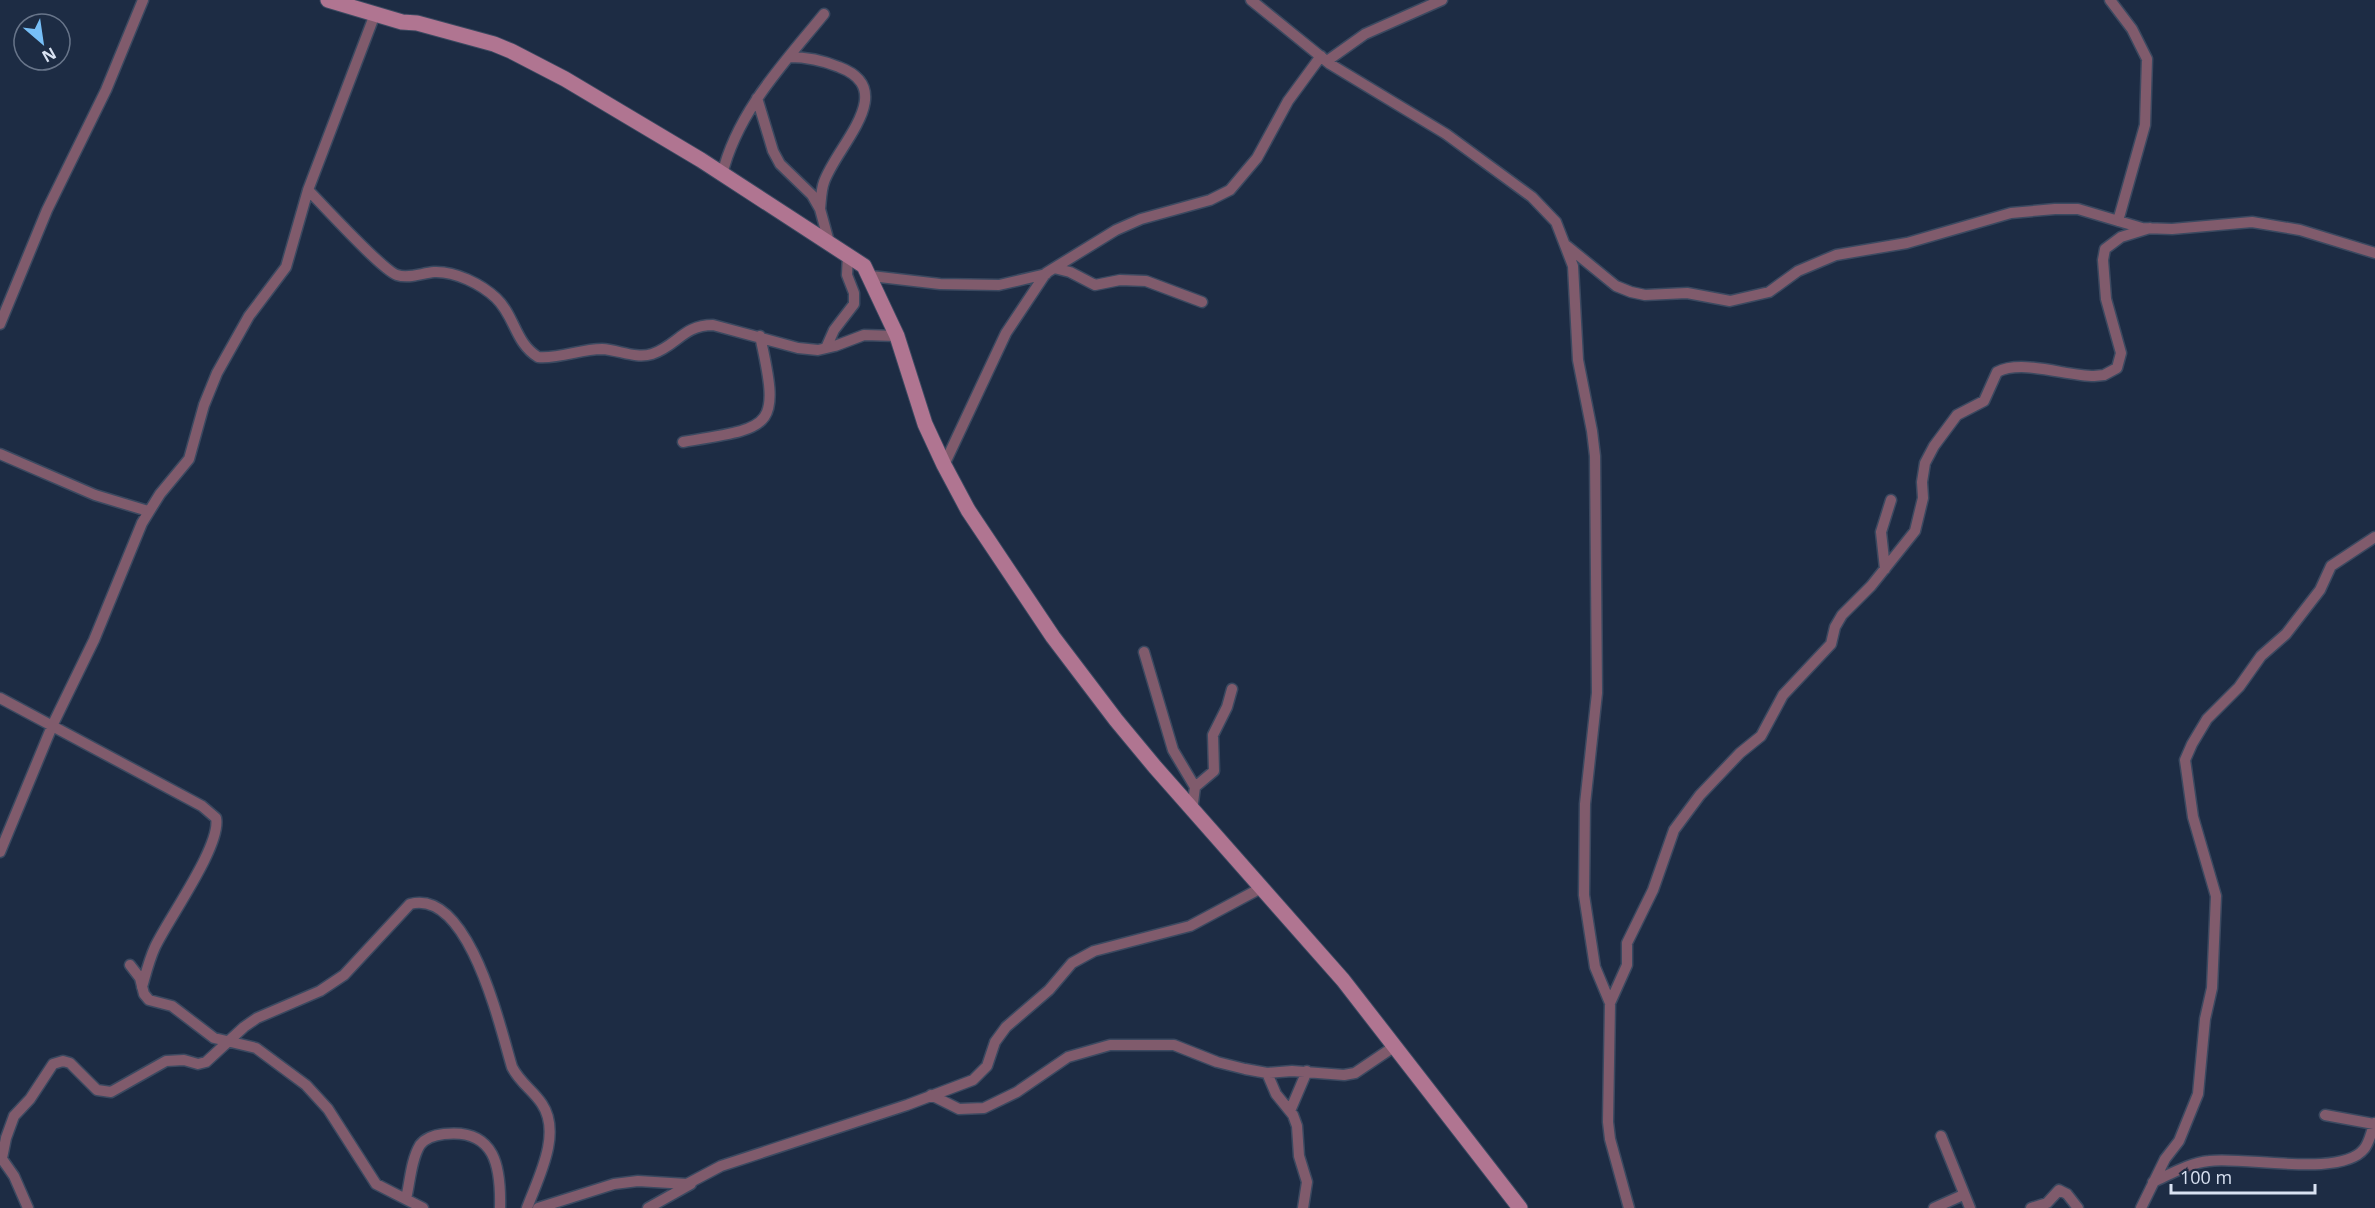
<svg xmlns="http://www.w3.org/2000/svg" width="2375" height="1208" font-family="'Open Sans',sans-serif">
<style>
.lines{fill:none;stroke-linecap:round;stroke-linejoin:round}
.street-casing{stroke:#3b4960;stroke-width:13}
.secondary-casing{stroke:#3b4960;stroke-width:17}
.street{stroke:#805b6c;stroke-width:10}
.secondary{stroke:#b07591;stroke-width:15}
</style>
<rect width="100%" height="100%" fill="#1d2c44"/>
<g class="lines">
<!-- street casing -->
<g class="street-casing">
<path id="street" d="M 1251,0 L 1330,64 L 1446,134 L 1532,197 L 1556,222 L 1573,266 L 1578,360 L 1592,431 L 1595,456 L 1597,693 L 1585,804 L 1584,895 L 1595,967 L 1610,1003
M 2110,0 L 2132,29 L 2147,59 L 2145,125 L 2118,221
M 789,57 C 808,57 822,60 839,67 C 900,90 837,145 824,182 C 821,190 821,200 820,209
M 1327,61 L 1365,34 L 1442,0
M 757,98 L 773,151 L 780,164 L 812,195 L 820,209 L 829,242
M 722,175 C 737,112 784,63 824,14
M 308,190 C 324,206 382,270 397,275 C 409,279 422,273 434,272 C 455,271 481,284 496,298 C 515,316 515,343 538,357 C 560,359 580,349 602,349 C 619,350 636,359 652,354 C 677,346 683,325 713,325 L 798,348 L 818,350 L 835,346 L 864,335 L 897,336
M 1567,246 L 1616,286 L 1631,292 L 1645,295 L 1687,293 L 1730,301 L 1769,292 L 1798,271 L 1836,255 L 1907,243 L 2011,213 L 2055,209 L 2078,209 L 2142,228 L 2172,229 L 2252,222 L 2300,230 L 2375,253
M 1054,268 L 1070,272 L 1095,285 L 1120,280 L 1146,281 L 1202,302
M 871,276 L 940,284 L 999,285 L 1046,274
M 0,324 L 47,210 L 106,90 L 143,0
M 826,348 L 834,330 L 854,304 L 854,293 L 847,275 L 848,254
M 683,442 C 773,427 781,430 760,336
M 0,454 L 95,495 L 148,511
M 944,465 L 1006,333 L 1046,273 L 1116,230 L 1141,219 L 1210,200 L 1230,190 L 1257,158 L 1288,101 L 1321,56
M 1885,569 L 1881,532 L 1891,500
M 1144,652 L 1173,750 L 1195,787 L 1192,811
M 0,698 L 202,806 L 216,818 C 222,845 168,919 155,947 C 149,960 146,973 142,987
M 1195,787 L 1214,771 L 1213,735 L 1227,707 L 1232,689
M 0,852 L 53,724 L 94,640 L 142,523 L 160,494 L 189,459 L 204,405 L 217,373 L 249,316 L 286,267 L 308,190 L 375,14
M 130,965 L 140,978 L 144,994 L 149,1000 L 172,1006 L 214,1038 L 256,1048 L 306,1085 L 328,1109 L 376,1184 L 423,1208
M 1267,1073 L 1276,1094 L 1293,1115 L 1297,1126 L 1299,1156 L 1307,1182 L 1303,1208
M 931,1095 L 959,1109 L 984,1108 L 1017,1092 L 1068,1057 L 1110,1045 L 1174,1045 L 1217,1062 L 1245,1069 L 1267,1073 L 1292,1071 L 1344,1075 L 1355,1073 L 1395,1046
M 1290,1111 L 1307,1071
M 2325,1115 L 2374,1124
M 1941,1136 L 1970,1208
M 0,1156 L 14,1176 L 28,1208
M 2,1158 L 6,1138 L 14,1116 L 30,1099 L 53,1064 L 63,1061 L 70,1063 L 97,1090 L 111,1092 L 166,1061 L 184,1060 L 198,1064 L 206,1062 L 244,1027 L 257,1018 L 320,991 L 344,975 L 410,904 C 469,888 500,1027 512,1067 C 520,1083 533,1090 542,1104 C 562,1134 538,1178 527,1208
M 2153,1182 C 2171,1174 2189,1163 2209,1161 C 2244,1156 2341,1178 2364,1149 C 2370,1142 2371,1131 2375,1123
M 406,1199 C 410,1182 411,1160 420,1145 C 426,1137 435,1135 444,1134 C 496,1128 501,1168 500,1208
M 538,1208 L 614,1184 L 638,1181 L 687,1184 L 721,1166 L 907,1105 L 973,1080 L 987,1066 L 995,1042 L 1006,1027 L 1049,990 L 1072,963 L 1094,951 L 1190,926 L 1263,887
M 648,1208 L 691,1184
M 1629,1208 L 1610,1139 L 1608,1122 L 1610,1003 L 1627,965 L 1627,943 L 1653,890 L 1674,830 L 1700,795 L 1740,753 L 1761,736 L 1783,695 L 1831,644 L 1835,627 L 1842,615 L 1871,586 L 1915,531 L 1923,498 L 1922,482 L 1925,463 L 1934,446 L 1957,415 L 1984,401 L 1997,372 C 2022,359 2066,376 2094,376 L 2104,375 L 2117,368 L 2121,353 L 2106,299 L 2103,260 L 2105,249 L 2121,237 L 2150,228
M 1934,1208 L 1963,1195
M 2031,1208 L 2047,1203 L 2059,1190 L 2067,1194 L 2078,1208
M 2141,1208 L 2165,1159 L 2179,1141 L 2198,1094 L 2205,1019 L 2212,988 L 2216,896 L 2193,817 L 2185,760 L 2192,744 L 2207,719 L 2239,687 L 2261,656 L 2286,634 L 2320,590 L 2331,566 L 2375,537"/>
</g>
<!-- secondary casing -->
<g class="secondary-casing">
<path id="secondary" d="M 328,0 L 402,22 L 417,23 L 494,44 L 511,51 L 565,79 L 701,160 L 864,266 L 897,336 L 925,424 L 944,465 L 968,510 L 1053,637 L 1116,720 L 1155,767 L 1343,980 L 1520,1208"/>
</g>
<!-- street -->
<use href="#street" class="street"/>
<!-- secondary -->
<use href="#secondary" class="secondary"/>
</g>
<!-- north arrow -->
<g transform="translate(42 42) rotate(151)"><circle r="28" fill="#1d2c44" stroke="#68758a" stroke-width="1.5"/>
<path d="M0-4.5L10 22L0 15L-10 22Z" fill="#77bff7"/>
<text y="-9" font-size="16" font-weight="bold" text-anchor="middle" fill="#d9e2f2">N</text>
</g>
<!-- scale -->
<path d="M2171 1184v9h144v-9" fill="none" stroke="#d9e2f2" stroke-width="3"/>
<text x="2180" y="1184" font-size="18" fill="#d9e2f2" stroke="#1d2c44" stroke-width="4.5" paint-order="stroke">100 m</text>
</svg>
